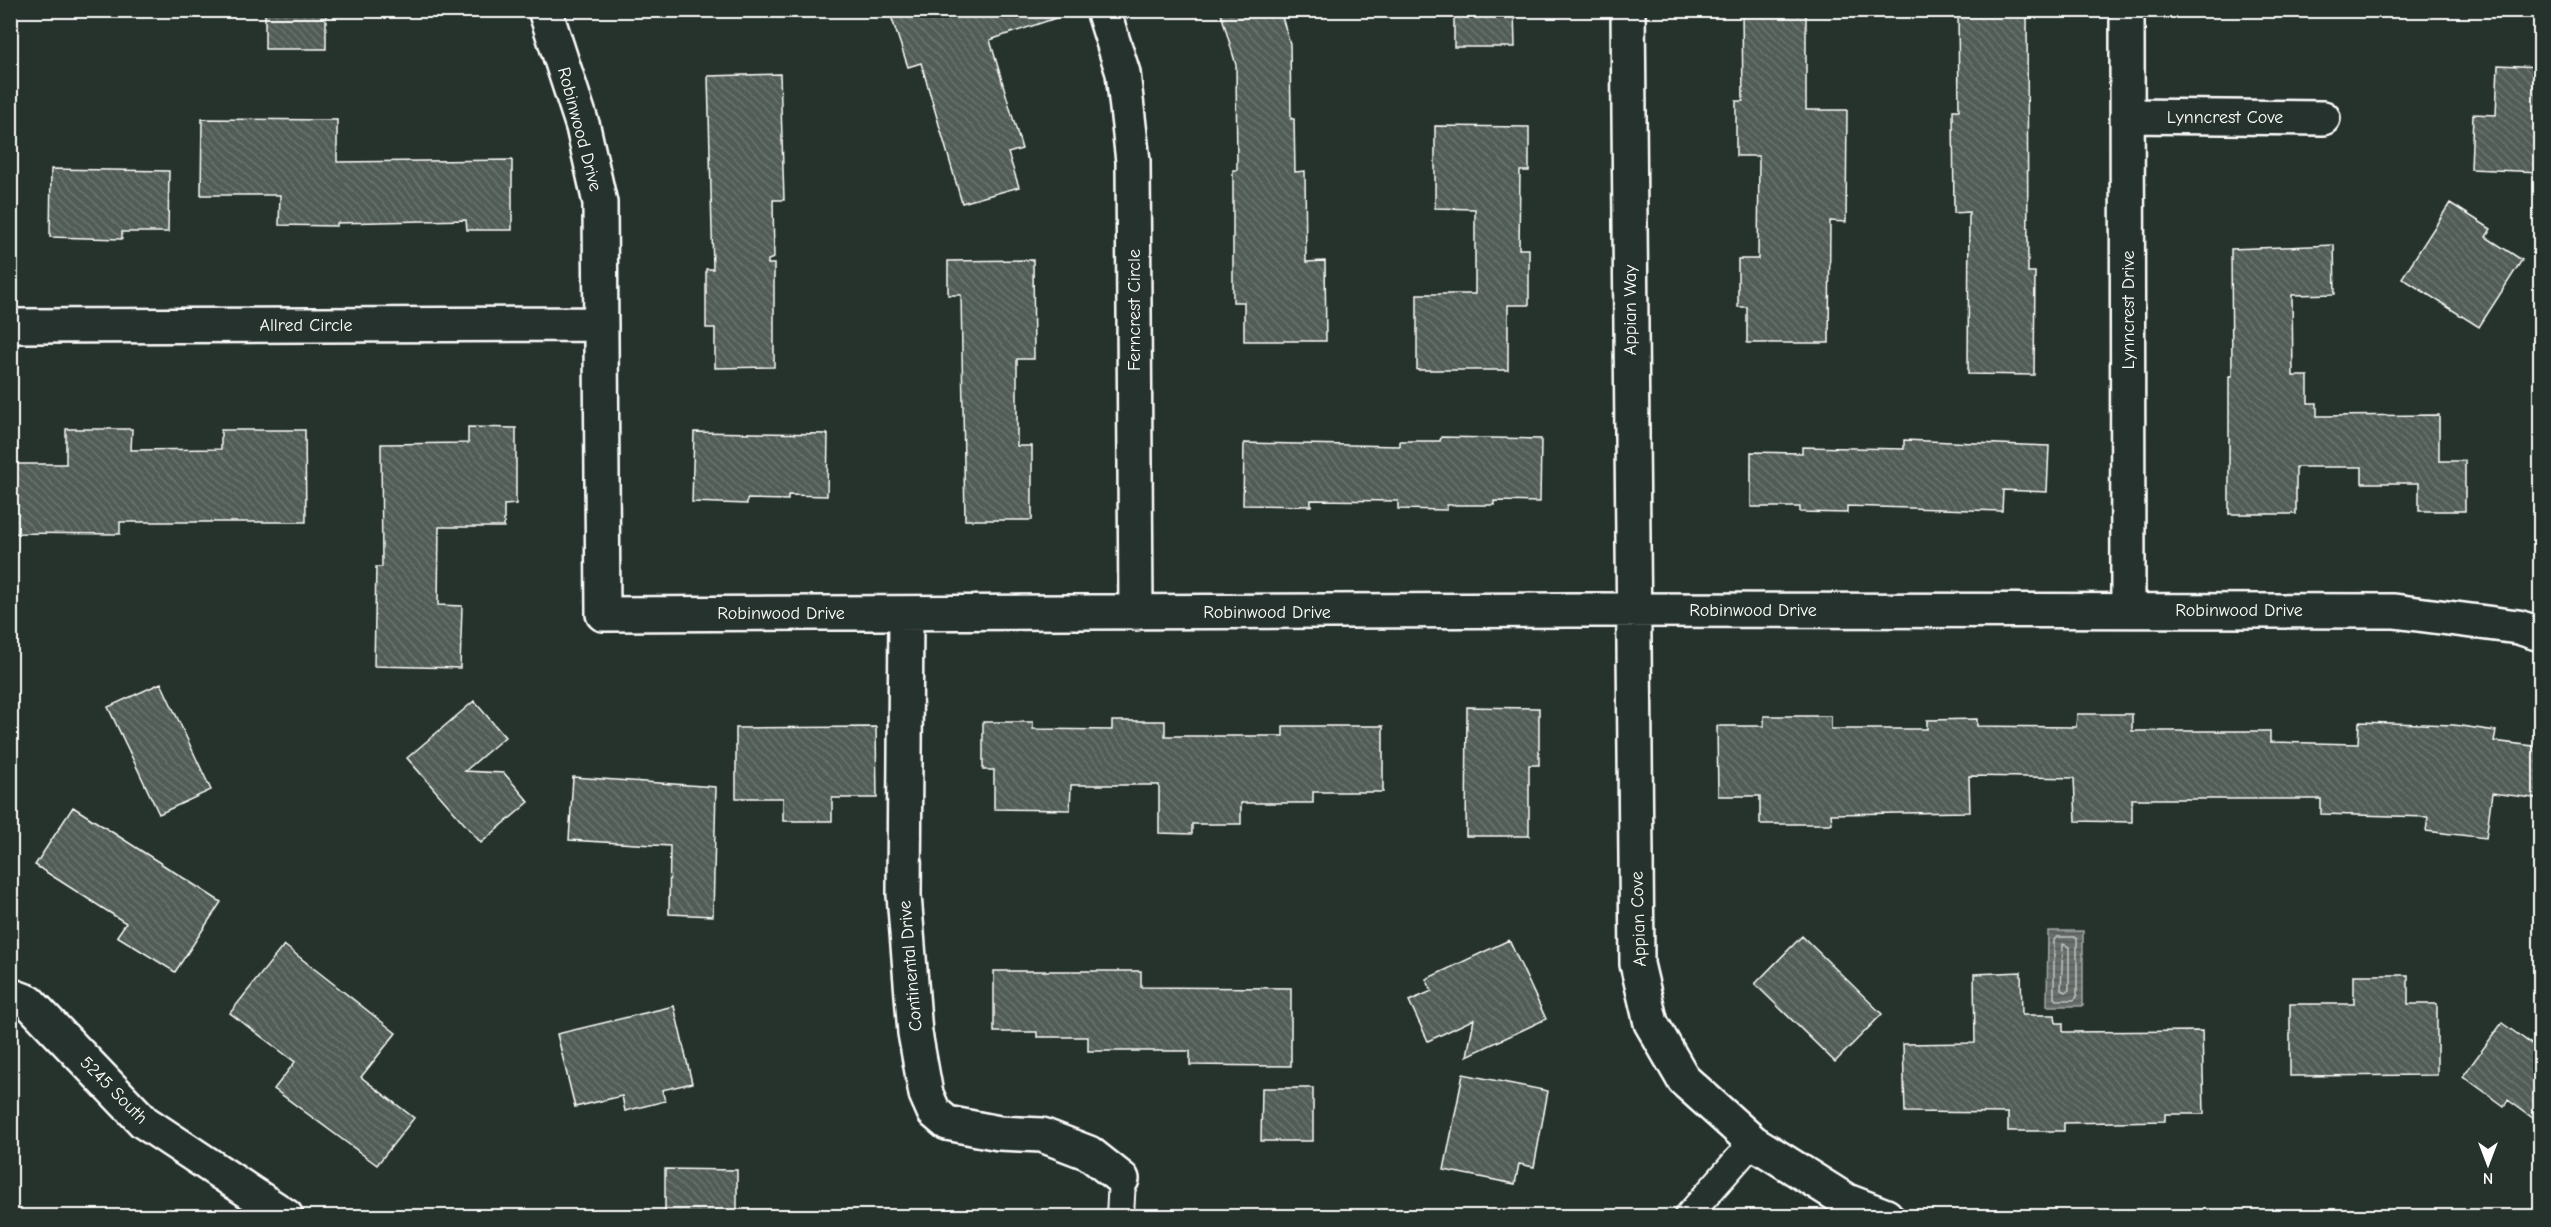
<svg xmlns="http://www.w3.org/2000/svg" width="2551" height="1227" font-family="'Comic Neue',sans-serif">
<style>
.water{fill:url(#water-rules);stroke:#a4a9a7;stroke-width:1.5}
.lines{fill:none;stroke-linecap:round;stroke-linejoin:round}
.shore{stroke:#c2c6c4;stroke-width:1.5}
.building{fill:url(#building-back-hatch);stroke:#fff;stroke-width:1.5}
.lane-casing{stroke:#fff;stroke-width:30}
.street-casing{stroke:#fff;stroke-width:38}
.lane{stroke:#26332d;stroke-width:26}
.street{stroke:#26332d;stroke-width:33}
.labels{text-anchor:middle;stroke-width:6;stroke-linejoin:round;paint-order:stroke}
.street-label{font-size:18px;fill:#fff;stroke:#26332d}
</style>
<defs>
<pattern id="water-rules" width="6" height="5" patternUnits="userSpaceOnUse" patternTransform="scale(1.5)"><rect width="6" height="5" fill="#67706c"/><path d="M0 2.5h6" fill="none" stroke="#575a59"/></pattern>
<pattern id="building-back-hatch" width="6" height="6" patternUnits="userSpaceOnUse" patternTransform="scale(1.5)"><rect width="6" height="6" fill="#515c57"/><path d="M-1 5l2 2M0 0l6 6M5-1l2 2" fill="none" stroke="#6b7470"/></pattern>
</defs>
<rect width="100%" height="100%" fill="#26332d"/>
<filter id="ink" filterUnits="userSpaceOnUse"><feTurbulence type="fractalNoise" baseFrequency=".0167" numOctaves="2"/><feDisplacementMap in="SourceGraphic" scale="12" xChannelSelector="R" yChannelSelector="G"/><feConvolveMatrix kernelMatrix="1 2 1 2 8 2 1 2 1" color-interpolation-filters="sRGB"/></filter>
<g filter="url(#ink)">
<!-- water -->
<path class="water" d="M 2048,931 L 2083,931 L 2083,1006 L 2047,1006 Z"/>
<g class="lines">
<!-- shore -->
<path class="shore" d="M 2057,937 L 2074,937 L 2077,939 L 2077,997 L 2074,1000 L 2056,1000 L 2054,998 L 2054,940 Z
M 2063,944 L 2069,947 L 2069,990 L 2066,992 L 2061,990 Z"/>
</g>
<!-- building -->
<path class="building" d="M 265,10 L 326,10 L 326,49 L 265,49 Z
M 889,10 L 1058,10 L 1059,17 L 990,40 L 1022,149 L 1008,153 L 1019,187 L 962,203 L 921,63 L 908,67 Z
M 1220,10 L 1280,10 L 1290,44 L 1291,119 L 1294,119 L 1295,172 L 1305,171 L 1306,262 L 1325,261 L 1326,341 L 1244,341 L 1244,302 L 1233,302 L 1233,170 L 1237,170 L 1236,65 Z
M 1454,10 L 1514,10 L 1515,47 L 1454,47 Z
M 1742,10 L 1806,10 L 1806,110 L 1847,110 L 1846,222 L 1830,221 L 1829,343 L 1747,343 L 1747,307 L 1738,307 L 1738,259 L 1758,259 L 1759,156 L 1736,156 L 1736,101 L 1743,101 Z
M 1958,10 L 2027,10 L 2028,272 L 2035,272 L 2034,375 L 1968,374 L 1969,212 L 1954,213 L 1953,110 L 1959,110 Z
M 2498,65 L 2541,67 L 2541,172 L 2471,169 L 2473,114 L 2496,115 Z
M 780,74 L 784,200 L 773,200 L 774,258 L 768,260 L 768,264 L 774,264 L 774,367 L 715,368 L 715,328 L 706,328 L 706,269 L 713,269 L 708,76 Z
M 202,119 L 337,120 L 337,162 L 512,160 L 512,230 L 467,230 L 466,220 L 337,223 L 337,226 L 279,225 L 280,195 L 201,195 Z
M 1435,126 L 1529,127 L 1529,171 L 1520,171 L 1519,249 L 1529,249 L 1529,305 L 1508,305 L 1508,370 L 1417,370 L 1417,294 L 1475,294 L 1475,209 L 1435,208 Z
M 51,169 L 169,171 L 168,232 L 122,232 L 122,239 L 50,237 Z
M 2450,203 L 2491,229 L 2486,237 L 2522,260 L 2479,327 L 2402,278 Z
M 2334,245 L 2335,294 L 2292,295 L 2293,376 L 2308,376 L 2308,403 L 2317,403 L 2317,416 L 2439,415 L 2439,461 L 2465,461 L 2465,511 L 2419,511 L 2419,483 L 2362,483 L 2362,467 L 2296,467 L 2296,514 L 2229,514 L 2229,376 L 2232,376 L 2231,249 Z
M 1033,260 L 1034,359 L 1017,359 L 1017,446 L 1032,446 L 1032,520 L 965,520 L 961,295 L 948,295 L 948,261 Z
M 468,427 L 516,428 L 516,504 L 504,505 L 504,527 L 439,527 L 438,605 L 462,606 L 460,668 L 374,666 L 376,567 L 382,567 L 381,444 L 468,443 Z
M 66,429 L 132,429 L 131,450 L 221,449 L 221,430 L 305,430 L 306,522 L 120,522 L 120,534 L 10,533 L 10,464 L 66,464 Z
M 694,432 L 828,434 L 827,496 L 788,495 L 788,500 L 747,499 L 747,504 L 692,502 Z
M 1441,437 L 1541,439 L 1540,502 L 1494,501 L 1494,505 L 1447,505 L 1447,510 L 1398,509 L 1398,501 L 1311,500 L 1311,506 L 1243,505 L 1244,443 L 1400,446 L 1400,441 L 1440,441 Z
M 1904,440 L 2049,446 L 2047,492 L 2003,490 L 2002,511 L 1847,506 L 1847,513 L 1800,512 L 1800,507 L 1751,507 L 1751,452 L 1802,453 L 1802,447 L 1904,449 Z
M 161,683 L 211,790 L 159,814 L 108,707 Z
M 474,701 L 505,737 L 465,771 L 504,773 L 529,802 L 481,843 L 407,758 Z
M 1467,707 L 1539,708 L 1539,765 L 1529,765 L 1529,836 L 1466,836 Z
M 2077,714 L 2132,714 L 2132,731 L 2270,731 L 2270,742 L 2358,744 L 2359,722 L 2454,725 L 2496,731 L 2494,741 L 2541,747 L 2541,799 L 2492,793 L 2486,838 L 2426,831 L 2428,817 L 2321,814 L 2321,799 L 2132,799 L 2132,822 L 2076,821 L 2074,778 L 1969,776 L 1970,812 L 1831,814 L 1832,824 L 1760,824 L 1760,796 L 1718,796 L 1717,726 L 1764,726 L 1764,716 L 1831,716 L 1831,729 L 1927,729 L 1927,720 L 1977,719 L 1977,726 L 2076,727 Z
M 1112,721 L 1165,721 L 1165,736 L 1283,736 L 1283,726 L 1383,726 L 1383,792 L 1313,792 L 1313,803 L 1241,803 L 1241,824 L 1192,824 L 1192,834 L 1159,833 L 1159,785 L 1071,785 L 1070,810 L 994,809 L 994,770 L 983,770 L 983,722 L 1033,722 L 1033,729 L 1112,730 Z
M 876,727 L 877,798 L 832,798 L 832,821 L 783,821 L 783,798 L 736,798 L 736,728 Z
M 573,777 L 716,787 L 713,916 L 669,914 L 670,846 L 569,840 Z
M 73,807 L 221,902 L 175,972 L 117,936 L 126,923 L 35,865 Z
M 1802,936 L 1882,1014 L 1835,1062 L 1755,984 Z
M 1509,940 L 1546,1019 L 1467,1056 L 1474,1019 L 1428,1041 L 1409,1001 L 1432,991 L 1426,979 Z
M 284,945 L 396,1033 L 361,1077 L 414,1118 L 377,1165 L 274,1089 L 295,1062 L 230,1013 Z
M 994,971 L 1141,971 L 1141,987 L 1291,988 L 1291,1066 L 1190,1065 L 1190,1051 L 1088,1051 L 1088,1037 L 1037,1037 L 1037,1032 L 994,1032 Z
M 2021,972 L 2022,1015 L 2055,1015 L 2056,1023 L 2063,1023 L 2063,1032 L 2202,1031 L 2204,1114 L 2165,1114 L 2165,1121 L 2064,1123 L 2064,1131 L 2008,1131 L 2008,1113 L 1905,1112 L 1903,1044 L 1975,1043 L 1974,974 Z
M 2354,975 L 2408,975 L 2408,1004 L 2437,1004 L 2437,1075 L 2290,1076 L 2290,1004 L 2354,1004 Z
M 674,1006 L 692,1083 L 662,1090 L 665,1101 L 625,1111 L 622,1096 L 575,1107 L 557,1034 Z
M 2502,1023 L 2541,1051 L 2541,1124 L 2508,1100 L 2504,1106 L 2463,1076 Z
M 1463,1074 L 1548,1091 L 1534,1167 L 1519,1164 L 1515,1184 L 1444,1170 Z
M 1262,1088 L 1313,1088 L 1313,1141 L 1261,1141 Z
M 665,1169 L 737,1170 L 737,1216 L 665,1216 Z"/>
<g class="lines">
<!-- lane casing -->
<g class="lane-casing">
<path id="lane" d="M 1120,1216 L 1122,1179
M 1688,1216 L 1753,1142"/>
</g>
<!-- street casing -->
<g class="street-casing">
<path id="street" d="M 545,10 L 583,127 L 600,203 L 603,614 L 1573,610 L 2394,611 L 2518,627 L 2540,634
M 1103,10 L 1123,73 L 1133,161 L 1136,613
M 1628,10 L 1637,964 L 1651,1023 L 1684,1080 L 1753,1142 L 1847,1201 L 1886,1216
M 2127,10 L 2128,609
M 2127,116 L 2323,118
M 10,326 L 601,324
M 906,613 L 904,895 L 915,1033 L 926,1094 L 934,1112 L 947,1123 L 999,1133 L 1042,1135 L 1089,1153 L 1122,1179
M 10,995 L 29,1002 L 144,1122 L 286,1216"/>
</g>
<!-- lane -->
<use href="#lane" class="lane"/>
<!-- street -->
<use href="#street" class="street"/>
</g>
</g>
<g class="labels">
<!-- street labels -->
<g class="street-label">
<text x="2225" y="123">Lynncrest Cove</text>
<text transform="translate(580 129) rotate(75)" y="6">Robinwood Drive</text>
<text transform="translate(1134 310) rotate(-90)" y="6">Ferncrest Circle</text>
<text transform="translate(1630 310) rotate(-90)" y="6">Appian Way</text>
<text transform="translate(2128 310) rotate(-90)" y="6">Lynncrest Drive</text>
<text x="306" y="331">Allred Circle</text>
<text x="1753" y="616">Robinwood Drive</text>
<text x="2239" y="616">Robinwood Drive</text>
<text x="1267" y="618">Robinwood Drive</text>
<text x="781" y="619">Robinwood Drive</text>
<text transform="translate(1638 919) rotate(-92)" y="6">Appian Cove</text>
<text transform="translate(910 966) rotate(-95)" y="6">Continental Drive</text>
<text transform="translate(114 1090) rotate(45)" y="6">5245 South</text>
</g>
</g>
<!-- margin -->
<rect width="2551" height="1227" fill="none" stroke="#26332d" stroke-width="36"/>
<rect x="18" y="18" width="2515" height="1191" fill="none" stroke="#fff" stroke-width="2" filter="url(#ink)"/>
<!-- north arrow -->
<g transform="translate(2488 1164) rotate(180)" stroke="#26332d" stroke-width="4.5" paint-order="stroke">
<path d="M0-4.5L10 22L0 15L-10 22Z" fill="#ffffff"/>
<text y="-9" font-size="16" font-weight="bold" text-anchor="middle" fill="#ffffff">N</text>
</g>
</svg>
